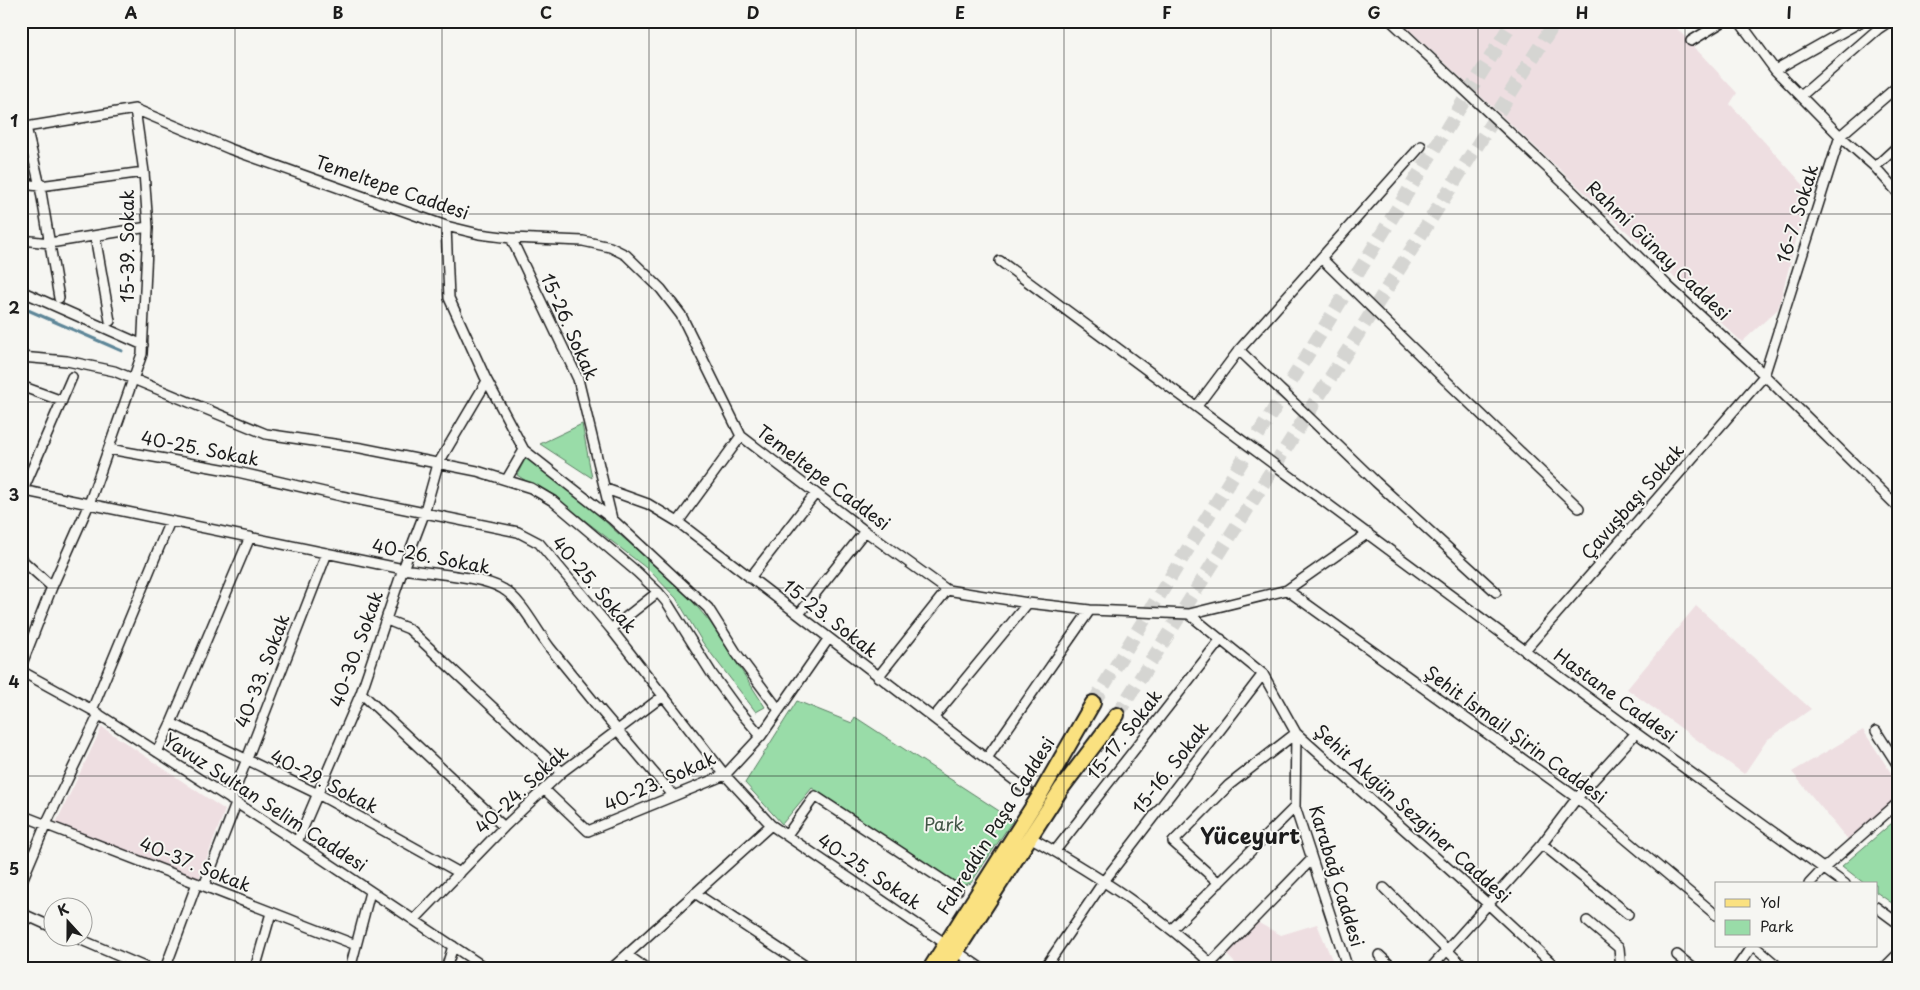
<svg xmlns="http://www.w3.org/2000/svg" width="1920" height="990" font-family="'Playpen Sans',sans-serif">
<style>
.built{fill:#eedee1}
.green{fill:#99dca8;stroke:#5a7c62}
.lines{fill:none;stroke-linecap:round;stroke-linejoin:round}
.stream{stroke:#5d8698;stroke-width:3}
.primary-tunnel{stroke:#d5d5d2;stroke-width:14;stroke-dasharray:14 7;stroke-linecap:butt}
.minor-casing{stroke:#1c1c1c;stroke-width:12}
.primary-casing{stroke:#1c1c1c;stroke-width:18}
.minor{stroke:#f6f6f2;stroke-width:9}
.primary{stroke:#fae180;stroke-width:14}
.grid{fill:none;stroke:#1c1c1c;stroke-width:1;stroke-opacity:0.55}
.labels{text-anchor:middle;stroke-width:4;stroke-linejoin:round;paint-order:stroke}
.street-label{font-size:18px;fill:#1c1c1c;stroke:#f6f6f2}
.park-label{font-size:18px;fill:#425646;stroke:#f6f6f2}
.district-label{font-size:22px;font-weight:bold;fill:#1c1c1c;stroke:#f6f6f2}
.neatline{fill:none;stroke:#1c1c1c;stroke-width:2}
.grid-label{font-size:16px;text-anchor:middle;font-weight:bold;fill:#1c1c1c}
</style>
<rect width="100%" height="100%" fill="#f6f6f2"/>
<filter id="ink" filterUnits="userSpaceOnUse"><feTurbulence type="fractalNoise" baseFrequency=".02" numOctaves="2"/><feDisplacementMap in="SourceGraphic" scale="10" xChannelSelector="R" yChannelSelector="G"/><feConvolveMatrix kernelMatrix="1 2 1 2 8 2 1 2 1" color-interpolation-filters="sRGB"/></filter>
<g filter="url(#ink)">
<!-- built -->
<path class="built" d="M 1400,21 L 1560,21 L 1567,27 L 1572,21 L 1670,21 L 1737,93 L 1730,104 L 1809,191 L 1778,309 L 1742,342 L 1715,317 L 1721,311 L 1689,281 L 1683,286 L 1670,273 L 1674,267 L 1645,239 L 1640,244 Z
M 1696,606 L 1811,709 L 1767,740 L 1744,774 L 1627,689 Z
M 102,727 L 225,810 L 199,879 L 56,823 Z
M 1863,730 L 1899,785 L 1899,797 L 1848,840 L 1792,772 Z
M 1255,921 L 1281,935 L 1317,924 L 1336,969 L 1241,969 L 1226,954 Z"/>
<!-- green -->
<path class="green" d="M 582,424 L 592,478 L 540,444 Z
M 527,455 L 572,489 L 612,528 L 682,589 L 710,622 L 765,707 L 756,712 L 703,643 L 676,598 L 650,571 L 578,515 L 517,475 Z
M 797,701 L 852,723 L 855,717 L 1013,820 L 971,883 L 961,886 L 812,788 L 782,824 L 745,783 Z
M 1899,817 L 1899,908 L 1876,892 L 1876,884 L 1865,884 L 1842,866 Z"/>
<g class="lines">
<!-- stream -->
<path class="stream" d="M 21,307 L 122,351"/>
<!-- primary-tunnel -->
<path class="primary-tunnel" d="M 1093,703 L 1513,21
M 1117,715 L 1556,21"/>
<!-- minor casing -->
<g class="minor-casing">
<path id="minor" d="M 1391,21 L 1572,191 L 1669,287 L 1752,363 L 1899,508
M 1739,21 L 1775,70 L 1840,136 L 1875,167 L 1899,194
M 1691,41 L 1724,21
M 1775,70 L 1862,21
M 1801,96 L 1878,29 L 1890,21
M 21,126 L 26,127 L 135,109 L 230,149 L 446,226 L 479,234 L 511,238 L 583,241 L 610,247 L 626,255 L 661,289 L 681,315 L 741,436 L 865,531 L 947,590 L 1028,603 L 1090,610 L 1189,614 L 1287,590 L 1368,533
M 26,127 L 40,186 L 59,298
M 1875,167 L 1899,145
M 21,184 L 40,186 L 144,172
M 446,226 L 449,298 L 485,377 L 524,450 L 612,519 L 708,608 L 737,654 L 779,710
M 95,236 L 110,321
M 511,238 L 578,379 L 612,519
M 21,240 L 50,243 L 148,227
M 1321,258 L 1436,371 L 1579,508
M 1000,261 L 1636,733 L 1845,884
M 21,291 L 143,345
M 1239,350 L 1376,482 L 1496,592
M 21,357 L 67,361 L 114,371 L 266,434 L 361,448 L 477,471 L 531,488 L 553,501 L 637,572 L 658,592 L 668,604 L 712,674 L 736,707 L 761,736
M 21,386 L 62,401
M 1197,406 L 1239,350 L 1421,146
M 109,449 L 233,471 L 341,496 L 518,532 L 539,543 L 611,629 L 725,775 L 771,825 L 946,944
M 507,479 L 524,450
M 606,489 L 648,504 L 678,522 L 1027,790
M 21,490 L 403,569 C 428,573 482,576 503,589 C 522,600 536,630 550,648 C 590,698 631,747 674,796
M 23,490 L 72,377
M 678,522 L 741,436
M 21,559 L 52,587
M 750,578 L 815,494
M 1287,590 L 1577,798 L 1716,915
M 799,614 L 865,531
M 1189,614 L 1263,674 L 1296,733 L 1487,903 L 1558,969
M 387,620 L 409,629 L 562,772
M 611,629 L 658,592
M 1525,650 L 1764,376 L 1840,136 L 1899,85
M 21,666 L 52,587 L 89,504 L 142,354 L 148,227 L 144,172 L 135,109
M 21,671 L 92,710 L 297,842 L 487,969
M 878,677 L 947,590
M 361,693 L 504,827
M 92,710 L 170,521
M 934,717 L 1028,603
M 171,723 L 318,794 L 460,873
M 1876,731 L 1899,767
M 1296,733 L 1295,807 L 1348,969
M 157,752 L 171,723 L 250,537
M 987,758 L 1090,610
M 544,789 L 588,831 L 725,775 L 761,736 L 829,638
M 231,800 L 327,553
M 21,815 L 356,945
M 787,835 L 815,796 L 958,890
M 1030,837 C 1096,875 1161,916 1217,969
M 297,842 L 361,693 L 403,569 L 424,514 L 438,464 L 487,381
M 1542,844 L 1628,914
M 1055,851 L 1221,639
M 21,883 L 46,824 L 99,714
M 1219,883 L 1173,842 L 1229,785 L 1296,733
M 1809,884 L 1824,868 L 1899,802
M 204,886 L 236,804
M 1384,888 L 1466,969
M 695,893 L 810,969
M 1876,907 L 1899,924
M 21,913 L 52,927
M 414,920 L 504,827 L 562,772 L 663,696
M 1587,921 L 1619,948 L 1621,969
M 1172,929 L 1295,807
M 77,938 L 149,969
M 1754,946 L 1781,969
M 956,951 L 982,969
M 627,955 L 647,969
M 1379,955 L 1394,969
M 1677,955 L 1694,969
M 1211,963 L 1312,859
M 165,969 L 197,883
M 255,969 L 271,913
M 350,969 L 370,892
M 446,969 L 453,946
M 611,969 L 771,825
M 1044,969 L 1104,881 L 1263,674
M 1430,969 L 1542,844 L 1577,798 L 1636,733
M 1736,969 L 1752,946
M 1883,969 L 1899,953"/>
</g>
<!-- primary casing -->
<g class="primary-casing">
<path id="primary" d="M 930,969 L 1040,795 L 1093,703
M 945,969 L 1061,789 L 1117,715"/>
</g>
<!-- minor -->
<use href="#minor" class="minor"/>
<!-- primary -->
<use href="#primary" class="primary"/>
</g>
</g>
<!-- grid -->
<path class="grid" d="M 235,21 L 235,969M 442,21 L 442,969M 649,21 L 649,969M 856,21 L 856,969M 1064,21 L 1064,969M 1271,21 L 1271,969M 1478,21 L 1478,969M 1685,21 L 1685,969M 21,214 L 1899,214M 21,402 L 1899,402M 21,588 L 1899,588M 21,776 L 1899,776"/>
<g class="labels">
<!-- street labels -->
<g class="street-label">
<text transform="translate(392 188) rotate(19)" y="6">Temeltepe Caddesi</text>
<text transform="translate(1798 214) rotate(-73)" y="6">16-7. Sokak</text>
<text transform="translate(128 246) rotate(-90)" y="6">15-39. Sokak</text>
<text transform="translate(1658 251) rotate(44)" y="6">Rahmi Günay Caddesi</text>
<text transform="translate(569 327) rotate(66)" y="6">15-26. Sokak</text>
<text transform="translate(200 449) rotate(11)" y="6">40-25. Sokak</text>
<text transform="translate(823 478) rotate(37)" y="6">Temeltepe Caddesi</text>
<text transform="translate(1633 502) rotate(-49)" y="6">Çavuşbaşı Sokak</text>
<text transform="translate(431 557) rotate(11)" y="6">40-26. Sokak</text>
<text transform="translate(594 585) rotate(50)" y="6">40-25. Sokak</text>
<text transform="translate(830 619) rotate(38)" y="6">15-23. Sokak</text>
<text transform="translate(357 649) rotate(-70)" y="6">40-30. Sokak</text>
<text transform="translate(263 671) rotate(-69)" y="6">40-33. Sokak</text>
<text transform="translate(1615 696) rotate(36)" y="6">Hastane Caddesi</text>
<text transform="translate(1125 735) rotate(-52)" y="6">15-17. Sokak</text>
<text transform="translate(1515 735) rotate(36)" y="6">Şehit İsmail Şirin Caddesi</text>
<text transform="translate(1171 768) rotate(-52)" y="6">15-16. Sokak</text>
<text transform="translate(324 782) rotate(27)" y="6">40-29. Sokak</text>
<text transform="translate(660 782) rotate(-24)" y="6">40-23. Sokak</text>
<text transform="translate(522 790) rotate(-43)" y="6">40-24. Sokak</text>
<text transform="translate(265 803) rotate(33)" y="6">Yavuz Sultan Selim Caddesi</text>
<text transform="translate(1412 814) rotate(42)" y="6">Şehit Akgün Sezginer Caddesi</text>
<text transform="translate(996 826) rotate(-58)" y="6">Fahreddin Paşa Caddesi</text>
<text transform="translate(195 865) rotate(22)" y="6">40-37. Sokak</text>
<text transform="translate(869 872) rotate(34)" y="6">40-25. Sokak</text>
<text transform="translate(1336 876) rotate(73)" y="6">Karabağ Caddesi</text>
</g>
<!-- park labels -->
<g class="park-label">
<text x="944" y="831">Park</text>
</g>
<!-- district labels -->
<g class="district-label">
<text x="1250" y="844">Yüceyurt</text>
</g>
</g>
<!-- margin -->
<rect width="1920" height="990" fill="none" stroke="#f6f6f2" stroke-width="55"/>
<!-- legend -->
<rect x="1715" y="882" width="162" height="65" fill="#f6f6f2" stroke="#9f9f9c"/>
<rect x="1725" y="899" width="25" height="8" fill="#fae180" stroke="#9f9f9c"/>
<text x="1760" y="908" font-size="15" fill="#1c1c1c">Yol</text>
<rect x="1725" y="920" width="25" height="15" fill="#99dca8" stroke="#9f9f9c"/>
<text x="1760" y="932" font-size="15" fill="#1c1c1c">Park</text>
<!-- north arrow -->
<g transform="translate(68 922) rotate(339)"><circle r="24" fill="#f6f6f2" stroke="#9f9f9c"/>
<path d="M0-4L9 19L0 12L-9 19Z" fill="#1c1c1c"/>
<text y="-8" font-size="14" font-weight="bold" text-anchor="middle" fill="#1c1c1c">K</text>
</g>
<rect x="28" y="28" width="1864" height="934" class="neatline"/>
<g class="grid-label">
<text x="131" y="19">A</text>
<text x="338" y="19">B</text>
<text x="546" y="19">C</text>
<text x="753" y="19">D</text>
<text x="960" y="19">E</text>
<text x="1167" y="19">F</text>
<text x="1374" y="19">G</text>
<text x="1582" y="19">H</text>
<text x="1789" y="19">I</text>
<text x="14" y="127">1</text>
<text x="14" y="314">2</text>
<text x="14" y="501">3</text>
<text x="14" y="688">4</text>
<text x="14" y="875">5</text>
</g>
</svg>
